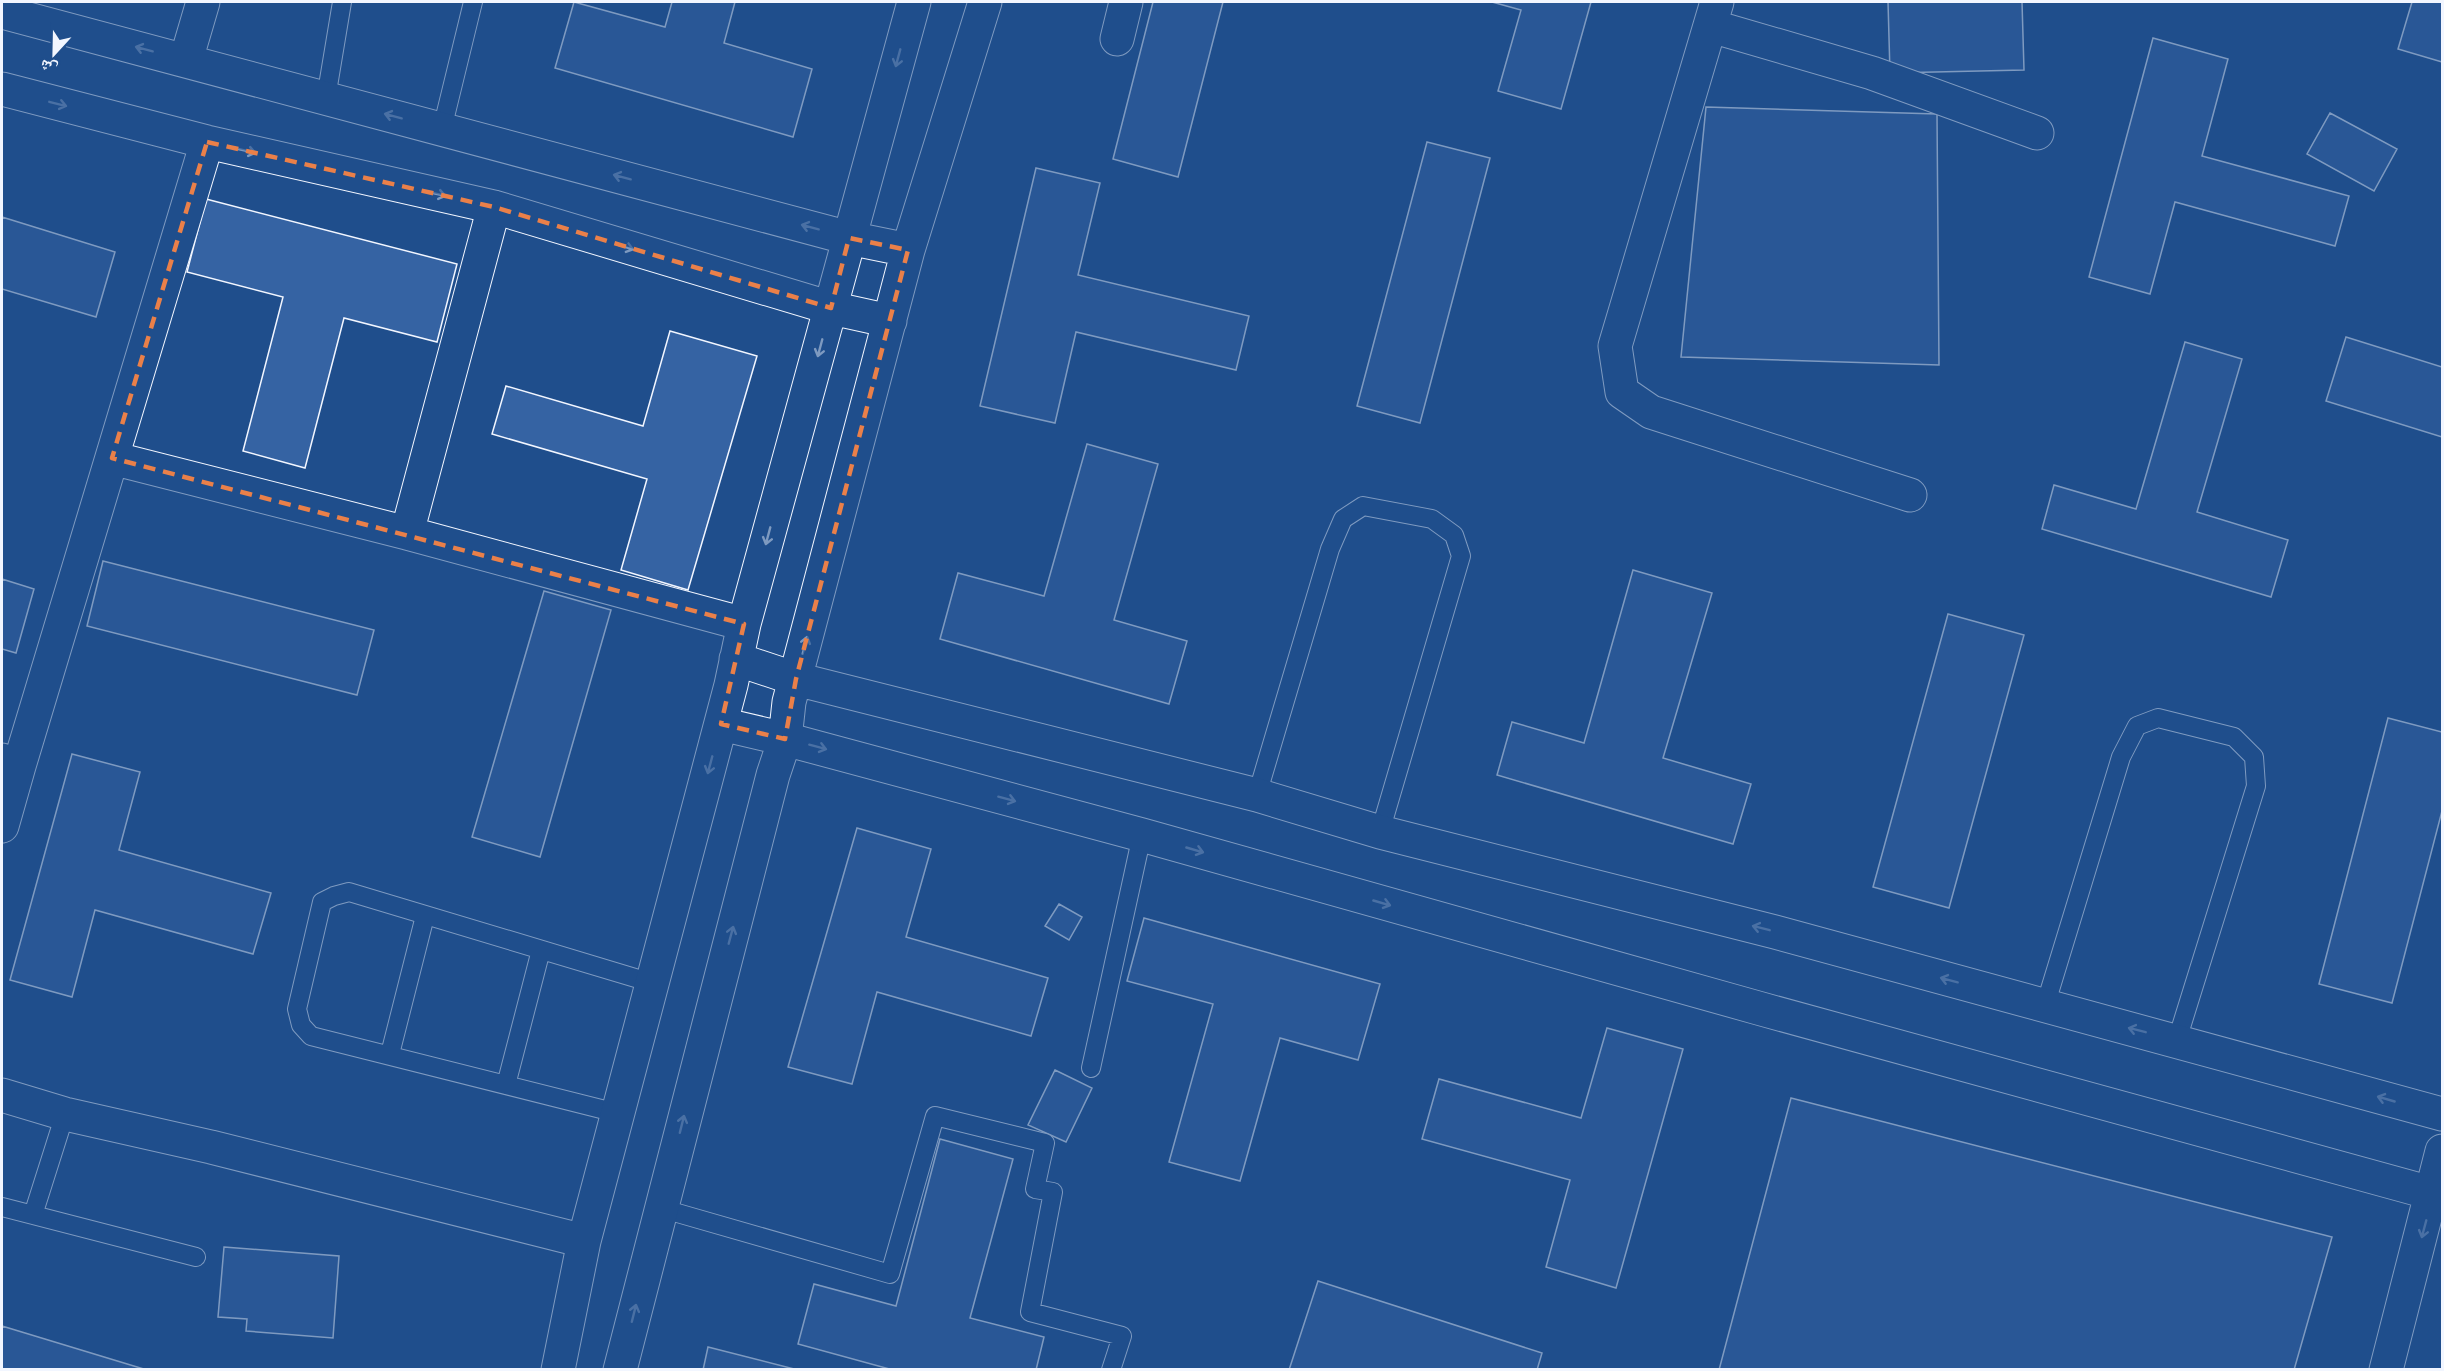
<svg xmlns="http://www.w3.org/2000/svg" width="2444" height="1371" font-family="'Fira Sans','Noto Naskh Arabic',sans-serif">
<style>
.building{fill:#3563a3;stroke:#f2f6ff;stroke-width:1.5}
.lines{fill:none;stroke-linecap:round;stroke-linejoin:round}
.service-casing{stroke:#f2f6ff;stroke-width:20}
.minor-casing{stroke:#f2f6ff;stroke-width:35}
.service{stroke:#1f4e8c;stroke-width:18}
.minor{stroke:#1f4e8c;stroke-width:33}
.oneway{stroke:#7e9ac0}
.marked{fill:none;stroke:#ea8049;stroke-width:4.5;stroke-dasharray:12 8;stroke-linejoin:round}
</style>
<rect width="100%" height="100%" fill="#1f4e8c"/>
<!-- building -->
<path class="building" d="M 574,2 L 665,27 L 672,2 L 735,2 L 724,43 L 812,69 L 793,137 L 555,68 Z
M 1153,2 L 1223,2 L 1178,177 L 1113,159 Z
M 1492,2 L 1591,2 L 1561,109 L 1498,91 L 1521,10 Z
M 1888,2 L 2022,2 L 2024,70 L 1890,73 Z
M 2412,2 L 2442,2 L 2442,62 L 2398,49 Z
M 2153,38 L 2228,59 L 2202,156 L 2349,196 L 2335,246 L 2175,202 L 2150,294 L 2089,277 Z
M 1706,107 L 1937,114 L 1939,365 L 1681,357 Z
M 2330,113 L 2397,149 L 2374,191 L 2307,154 Z
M 1427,142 L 1490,158 L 1420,423 L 1357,406 Z
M 1036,168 L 1100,183 L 1078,275 L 1249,316 L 1236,370 L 1076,332 L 1055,423 L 980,406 Z
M 206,199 L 457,264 L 437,342 L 344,318 L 305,468 L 243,451 L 283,297 L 187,272 Z
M 2,217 L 115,252 L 96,317 L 2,289 Z
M 670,331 L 757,356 L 688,590 L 621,570 L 647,479 L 492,434 L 506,386 L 643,426 Z
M 2346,337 L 2442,367 L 2442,437 L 2326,401 Z
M 2185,342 L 2242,359 L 2197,512 L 2288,540 L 2271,597 L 2042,529 L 2054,485 L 2136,509 Z
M 1087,444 L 1158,464 L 1114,620 L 1187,641 L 1169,704 L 940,639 L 958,573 L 1044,596 Z
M 103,561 L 374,630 L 357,695 L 87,626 Z
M 1633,570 L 1712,593 L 1663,758 L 1751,784 L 1733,844 L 1497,775 L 1512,722 L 1584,743 Z
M 2,579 L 34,589 L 16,653 L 2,649 Z
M 544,591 L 611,610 L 540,857 L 472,837 Z
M 1948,614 L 2024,635 L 1949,908 L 1873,887 Z
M 2388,718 L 2442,732 L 2442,811 L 2392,1003 L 2319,984 Z
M 72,754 L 140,772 L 119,850 L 271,893 L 253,954 L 95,910 L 72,997 L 10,980 Z
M 857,828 L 931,849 L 906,937 L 1048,978 L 1031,1036 L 877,992 L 852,1084 L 788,1067 Z
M 1059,904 L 1082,917 L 1069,940 L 1045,926 Z
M 1144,918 L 1380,984 L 1358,1060 L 1280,1038 L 1240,1181 L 1169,1162 L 1213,1004 L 1127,981 Z
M 1607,1028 L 1683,1049 L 1616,1288 L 1546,1267 L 1570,1180 L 1422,1139 L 1439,1079 L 1581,1118 Z
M 1055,1070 L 1092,1088 L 1066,1142 L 1028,1125 Z
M 1791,1098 L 2332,1237 L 2294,1370 L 1719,1370 Z
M 940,1139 L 1013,1159 L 970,1318 L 1044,1337 L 1036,1370 L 893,1370 L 798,1344 L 814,1284 L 896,1306 Z
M 224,1247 L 339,1256 L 333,1338 L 246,1331 L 247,1319 L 218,1317 Z
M 1318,1281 L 1542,1353 L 1537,1370 L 1289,1370 Z
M 2,1326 L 147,1370 L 2,1370 Z
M 708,1347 L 798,1370 L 703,1370 Z"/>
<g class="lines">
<!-- service casing -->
<g class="service-casing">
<path id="service" d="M 326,98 L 342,2
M 442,129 L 473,2
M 1257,795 L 1330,549 L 1343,519 L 1363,506 L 1432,519 L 1454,535 L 1461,556 L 1380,832
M 2045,1006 L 2121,757 L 2137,726 L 2158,718 L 2234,737 L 2254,757 L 2256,786 L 2177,1040
M 390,1054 L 425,916
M 1091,1068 L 1142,835
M 506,1085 L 541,950
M 617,1113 L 311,1036 L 301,1025 L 297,1009 L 322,902 L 334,896 L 349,892 L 652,983
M 2,1207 L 196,1257
M 660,1208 L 890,1274 L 935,1116 L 1045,1143 L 1035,1189 L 1053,1192 L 1030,1312 L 1122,1336 L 1111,1370
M 33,1215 L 65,1114"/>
</g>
<!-- minor casing -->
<g class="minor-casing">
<path id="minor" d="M 1717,2 L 1615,346 L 1622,392 L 1651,412 L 1910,495
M 2,12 L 849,238 L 908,250
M 1711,26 L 1872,73 L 2037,133
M 1117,39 L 1126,2
M 186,60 L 203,2
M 2,89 L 207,142 L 494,207 L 831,308 L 890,321
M 112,458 L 407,533 L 494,207
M 407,533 L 744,624
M 736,659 L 796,679 L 1257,795 L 1380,832 L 1775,932 L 2442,1114
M 721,724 L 785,739 L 1142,835 L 1758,1008 L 2442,1196
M 2,760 L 19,766 L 2,826
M 19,766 L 207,142
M 2,1095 L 65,1114 L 211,1147 L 584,1241
M 558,1370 L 584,1241 L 731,685 L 744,624 L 914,2
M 620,1370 L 773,775 L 785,739 L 789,702 L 908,250 L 985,2
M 2386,1370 L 2442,1151"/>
</g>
<!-- service -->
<use href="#service" class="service"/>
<!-- minor -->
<use href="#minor" class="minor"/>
</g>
<!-- one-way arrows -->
<defs><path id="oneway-shaft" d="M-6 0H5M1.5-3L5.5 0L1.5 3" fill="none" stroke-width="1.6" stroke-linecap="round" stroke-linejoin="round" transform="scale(1.5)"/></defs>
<g class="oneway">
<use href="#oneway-shaft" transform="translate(144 49) rotate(-165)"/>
<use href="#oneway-shaft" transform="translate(898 58) rotate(105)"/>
<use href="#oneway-shaft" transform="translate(58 104) rotate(14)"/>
<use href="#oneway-shaft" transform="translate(393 116) rotate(-165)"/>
<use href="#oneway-shaft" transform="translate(247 151) rotate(13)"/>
<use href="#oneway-shaft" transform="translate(622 177) rotate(-165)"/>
<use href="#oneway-shaft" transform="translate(437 194) rotate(13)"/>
<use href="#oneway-shaft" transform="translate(810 227) rotate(-165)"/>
<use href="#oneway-shaft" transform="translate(625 247) rotate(17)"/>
<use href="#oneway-shaft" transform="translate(820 348) rotate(105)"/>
<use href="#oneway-shaft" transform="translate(768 536) rotate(105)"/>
<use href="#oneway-shaft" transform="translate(805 645) rotate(-75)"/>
<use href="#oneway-shaft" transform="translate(818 747) rotate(15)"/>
<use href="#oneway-shaft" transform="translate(710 765) rotate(105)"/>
<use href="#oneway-shaft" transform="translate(1007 799) rotate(15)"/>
<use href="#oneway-shaft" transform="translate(1195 850) rotate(16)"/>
<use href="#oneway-shaft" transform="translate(1382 903) rotate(16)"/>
<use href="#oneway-shaft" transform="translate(1761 928) rotate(-166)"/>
<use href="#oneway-shaft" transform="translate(731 935) rotate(-75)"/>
<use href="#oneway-shaft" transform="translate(1949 980) rotate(-165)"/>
<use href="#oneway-shaft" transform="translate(2137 1030) rotate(-166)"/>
<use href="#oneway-shaft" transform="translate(2386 1099) rotate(-164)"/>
<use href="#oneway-shaft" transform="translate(682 1124) rotate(-76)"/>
<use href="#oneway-shaft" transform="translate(2424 1229) rotate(105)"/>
<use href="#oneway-shaft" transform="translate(634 1313) rotate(-76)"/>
</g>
<!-- marked area -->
<path d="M0 0H2444V1371H0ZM 207,142 L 494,207 L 831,308 L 849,238 L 908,250 L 796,679 L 785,739 L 721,724 L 744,624 L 112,458 Z" fill="#1f4e8c" fill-opacity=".55" fill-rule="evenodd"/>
<path class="marked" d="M 207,142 L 494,207 L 831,308 L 849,238 L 908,250 L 796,679 L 785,739 L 721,724 L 744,624 L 112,458 Z"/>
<!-- border -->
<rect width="2444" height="1371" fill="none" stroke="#f2f6ff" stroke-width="6"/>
<!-- north arrow -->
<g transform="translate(54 54) rotate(202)" stroke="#1f4e8c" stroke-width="4.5" paint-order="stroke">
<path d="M0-4.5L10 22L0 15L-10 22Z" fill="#f2f6ff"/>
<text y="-9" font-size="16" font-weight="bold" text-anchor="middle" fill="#f2f6ff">ش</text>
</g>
</svg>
